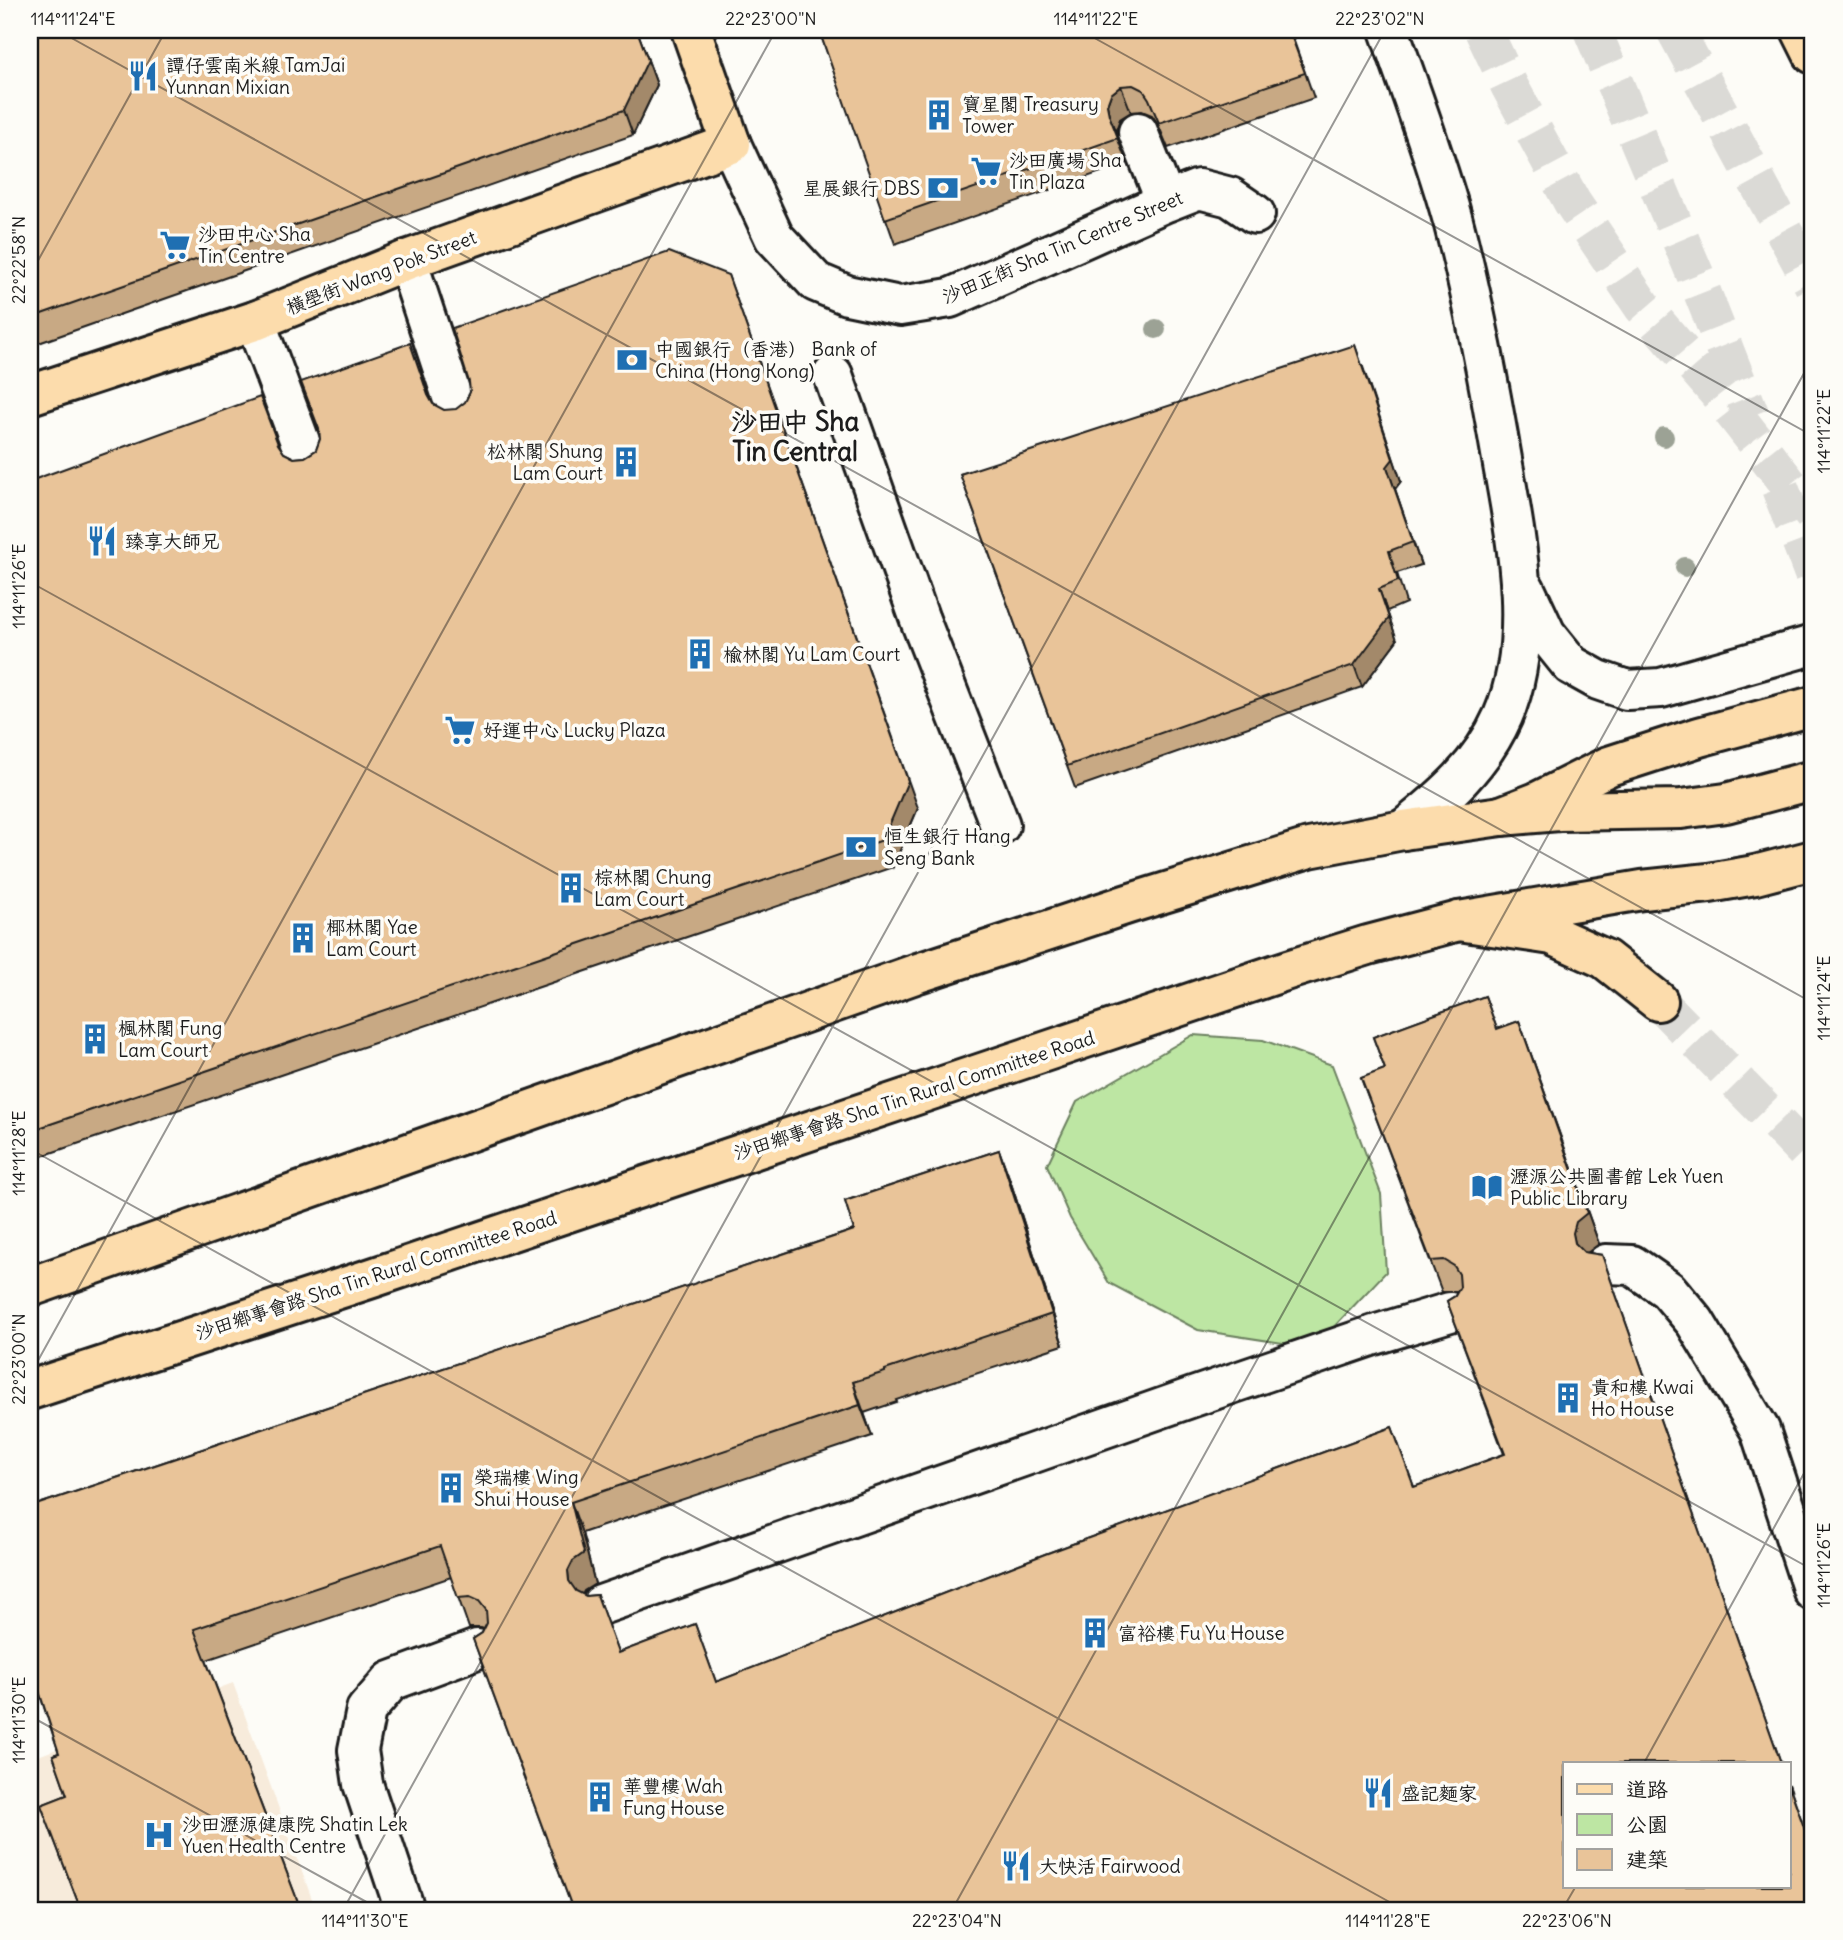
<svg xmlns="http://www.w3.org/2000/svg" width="1843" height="1940" font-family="Delius,'LXGW WenKai TC',sans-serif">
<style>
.built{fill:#f7ebdb}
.green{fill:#bde6a3;stroke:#6c8160;stroke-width:2}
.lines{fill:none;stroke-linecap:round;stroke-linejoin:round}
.highway-tunnel{stroke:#dbdad6;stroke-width:38;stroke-dasharray:38 19;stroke-linecap:butt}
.minor-casing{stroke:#1c1c1c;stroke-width:44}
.major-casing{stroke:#1c1c1c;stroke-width:44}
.highway-casing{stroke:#1c1c1c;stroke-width:44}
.minor{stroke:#fdfcf7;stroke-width:38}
.major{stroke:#fcdcac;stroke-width:38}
.highway{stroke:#fcdcac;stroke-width:38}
.tree{fill:#9ca295}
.wall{fill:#c8a984;stroke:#1c1c1c;stroke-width:2}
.shaded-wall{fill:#a3896b;stroke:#1c1c1c;stroke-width:2}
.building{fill:#e9c499;stroke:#1c1c1c;stroke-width:2}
.ticks{fill:none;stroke:#1c1c1c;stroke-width:2;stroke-opacity:0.45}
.labels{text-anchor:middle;stroke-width:7;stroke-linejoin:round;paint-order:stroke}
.poi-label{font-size:19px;fill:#1c1c1c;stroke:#fdfcf7;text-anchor:start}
.street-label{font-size:19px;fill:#1c1c1c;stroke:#fdfcf7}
.district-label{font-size:26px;font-weight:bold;fill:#1c1c1c;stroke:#fdfcf7}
.neatline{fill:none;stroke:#1c1c1c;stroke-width:2.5}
.ticks-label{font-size:18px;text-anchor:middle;fill:#1c1c1c}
</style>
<rect width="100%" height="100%" fill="#fdfcf7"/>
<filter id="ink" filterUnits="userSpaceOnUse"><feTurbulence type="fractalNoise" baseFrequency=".0143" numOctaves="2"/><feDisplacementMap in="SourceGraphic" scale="14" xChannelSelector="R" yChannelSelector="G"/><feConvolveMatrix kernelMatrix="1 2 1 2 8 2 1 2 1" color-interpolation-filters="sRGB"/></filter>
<g filter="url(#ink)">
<!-- built -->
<path class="built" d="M 233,1683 L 316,1910 L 30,1910 L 30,1759 Z"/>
<!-- green -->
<path class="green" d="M 1193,1035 L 1263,1040 L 1332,1065 L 1381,1194 L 1386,1272 L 1329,1332 L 1289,1344 L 1198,1330 L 1109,1283 L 1070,1218 L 1047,1165 L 1077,1102 Z"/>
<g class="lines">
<!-- highway-tunnel -->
<path class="highway-tunnel" d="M 1483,30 L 1510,87 L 1572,202 L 1642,306 L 1716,391 L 1813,515
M 1592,30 L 1695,274 L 1751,416
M 1675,30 L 1813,285
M 1780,488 L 1813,574
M 1658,1001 L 1813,1160"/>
<!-- minor casing -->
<g class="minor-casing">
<path id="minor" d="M 1389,30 C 1411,93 1435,156 1453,221 C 1474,301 1489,383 1503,465 C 1517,543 1536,640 1503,716 C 1481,766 1444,797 1403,830
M 1138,132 L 1166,202
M 731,144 L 774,237 L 816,282 L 847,295 L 900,306 L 950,298 L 1166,202 L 1199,189 L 1230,197 L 1255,214
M 407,260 L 458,415
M 255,321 L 308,463
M 833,375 L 920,620 L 1000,825
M 1525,589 L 1546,634 L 1571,665 L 1598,680 L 1627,690 L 1661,688 L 1813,645
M 1606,1264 L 1632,1265 L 1668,1290 L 1695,1322 L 1760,1430 L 1813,1591
M 601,1605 L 1193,1397 L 1374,1335 L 1450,1312
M 405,1910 L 363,1784 L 358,1750 L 366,1710 L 391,1681 L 477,1649"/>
</g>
<!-- major casing -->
<g class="major-casing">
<path id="major" d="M 30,395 L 255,321 L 407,260 L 731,144 L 691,30
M 30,1287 L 918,973 L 1128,904 L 1309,848 L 1403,830 L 1501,816 L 1559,811 L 1681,809 L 1726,803 L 1813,780
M 30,1390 L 372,1278 L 1288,970 L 1368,945 L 1459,921 L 1642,890 L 1709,883 L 1755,875 L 1813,860"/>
</g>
<!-- highway casing -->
<g class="highway-casing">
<path id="highway" d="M 1801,30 L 1813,54
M 1501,816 L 1537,802 L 1609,766 L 1699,737 L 1813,706
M 1459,921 L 1552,935 L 1605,959 L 1658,1001"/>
</g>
<!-- minor -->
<use href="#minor" class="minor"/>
<!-- major -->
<use href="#major" class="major"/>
<!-- highway -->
<use href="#highway" class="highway"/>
</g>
<!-- trees -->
<g class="tree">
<circle cx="1156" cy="329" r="10"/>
<circle cx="1664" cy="437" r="10"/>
<circle cx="1685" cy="567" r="10"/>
</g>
<!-- wall -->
<path class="wall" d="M 30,30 L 637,30 L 657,85 L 633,135 L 30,346 Z
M 819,30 L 1290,30 L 1314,98 L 1168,148 L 1158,124 L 1152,115 L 1142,111 L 1131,112 L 1120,119 L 1116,130 L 1117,137 L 1127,163 L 895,244 Z
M 1363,367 L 1401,481 L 1395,489 L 1421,565 L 1397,573 L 1406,603 L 1387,611 L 1397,640 L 1362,687 L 1075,788 L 960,474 Z
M 420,370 L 429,398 L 433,404 L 918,808 L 893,867 L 30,1160 L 30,481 L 278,444 L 284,453 L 294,458 L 305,457 L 316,450 L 320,439 L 319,430 Z
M 1485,996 L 1497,1029 L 1519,1021 L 1599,1244 L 1587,1253 L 1602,1255 L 1781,1763 L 1565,1763 L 1565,1886 L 1789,1886 L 1789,1784 L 1813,1853 L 1813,1910 L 573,1910 L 473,1639 L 482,1633 L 484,1629 L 481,1628 L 469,1628 L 451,1577 L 206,1660 L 301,1910 L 81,1910 L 41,1805 L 67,1795 L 53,1755 L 59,1753 L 38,1689 L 30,1691 L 30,1507 L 854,1230 L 845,1201 L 999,1150 L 1010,1180 L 1063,1345 L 896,1400 L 897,1402 L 864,1413 L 872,1436 L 582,1533 L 595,1584 L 584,1591 L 583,1594 L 586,1596 L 597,1595 L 618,1653 L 695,1624 L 716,1682 L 1045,1554 L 1392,1427 L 1414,1487 L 1504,1454 L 1447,1301 L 1455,1296 L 1457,1292 L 1442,1292 L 1361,1078 L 1385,1069 L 1373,1037 Z"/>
<!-- shaded-wall -->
<path class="shaded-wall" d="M 637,30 L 657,85 L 633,135 L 624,110 Z
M 1121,86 L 1131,112 L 1120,119 L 1116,130 L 1118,140 L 1109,115 L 1107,105 L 1111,94 Z
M 728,275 L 918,808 L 893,867 L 883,840 Z
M 1355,345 L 1401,481 L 1395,489 L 1421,565 L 1387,467 Z
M 1379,589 L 1397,640 L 1362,687 L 1354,665 Z
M 1519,1021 L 1599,1244 L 1587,1253 L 1584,1264 L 1575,1243 Z
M 999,1150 L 1010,1180 L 1063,1345 L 1052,1314 Z
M 853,1382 L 864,1413 L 872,1436 L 860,1405 Z
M 571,1502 L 582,1533 L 595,1584 L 584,1591 L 579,1602 L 569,1581 L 568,1571 Z"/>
<!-- building -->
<path class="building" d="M 30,30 L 637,30 L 648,60 L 624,110 L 30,318 Z
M 819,30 L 1289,30 L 1305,73 L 1159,123 L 1149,99 L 1143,90 L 1133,85 L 1121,86 L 1111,94 L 1107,105 L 1109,115 L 1118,138 L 885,219 Z
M 669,252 L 728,275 L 908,781 L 883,840 L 30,1131 L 30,481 L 260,397 L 278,444 L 284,453 L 294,458 L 305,457 L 316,450 L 320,439 L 319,429 L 301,382 L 410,343 L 428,395 L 433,404 L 444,410 L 456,409 L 465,402 L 470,392 L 469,382 L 452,328 Z
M 1355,345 L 1393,459 L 1387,467 L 1413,542 L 1389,551 L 1398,581 L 1379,589 L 1389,618 L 1354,665 L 1067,766 L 960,474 Z
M 1485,996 L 1497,1029 L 1519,1021 L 1587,1213 L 1576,1222 L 1573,1233 L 1575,1243 L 1584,1252 L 1602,1255 L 1781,1763 L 1565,1763 L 1565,1886 L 1789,1886 L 1789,1785 L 1813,1853 L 1813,1910 L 573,1910 L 473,1639 L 482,1633 L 487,1623 L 486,1610 L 479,1601 L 470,1597 L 458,1598 L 440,1546 L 194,1629 L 301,1910 L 81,1910 L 41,1805 L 67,1795 L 53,1755 L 59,1753 L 30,1663 L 30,1507 L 854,1230 L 845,1201 L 999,1150 L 1052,1314 L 885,1370 L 885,1372 L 853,1382 L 860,1405 L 571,1502 L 584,1553 L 573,1561 L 568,1571 L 569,1581 L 576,1591 L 586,1596 L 597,1595 L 618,1653 L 695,1624 L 716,1682 L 1045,1554 L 1392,1427 L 1414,1487 L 1505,1454 L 1447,1301 L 1455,1296 L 1460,1287 L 1459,1274 L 1454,1266 L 1444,1260 L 1431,1261 L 1361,1078 L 1385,1069 L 1373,1037 Z"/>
</g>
<!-- ticks -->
<path class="ticks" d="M 57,30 L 1813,1003M 1080,30 L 1813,436M 30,275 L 166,30M 30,582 L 1813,1570M 30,1149 L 1404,1910M 30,1375 L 776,30M 30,1716 L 381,1910M 1644,1763 L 1813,1457M 343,1910 L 1385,30M 952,1910 L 1813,357M 1562,1910 L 1576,1886"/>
<!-- icons -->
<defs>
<g id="restaurant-bare" transform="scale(2.415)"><path d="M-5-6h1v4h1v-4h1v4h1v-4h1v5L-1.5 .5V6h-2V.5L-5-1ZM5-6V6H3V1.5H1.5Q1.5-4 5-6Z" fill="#1f6fb2" stroke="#fdfcf7" stroke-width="2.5" paint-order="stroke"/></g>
<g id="building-bare" transform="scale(2.415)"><path d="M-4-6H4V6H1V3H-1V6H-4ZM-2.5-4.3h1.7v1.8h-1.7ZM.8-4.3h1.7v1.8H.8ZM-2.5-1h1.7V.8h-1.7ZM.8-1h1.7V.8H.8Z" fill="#1f6fb2" stroke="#fdfcf7" stroke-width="2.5" paint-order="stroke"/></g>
<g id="supermarket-bare" transform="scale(2.415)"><path d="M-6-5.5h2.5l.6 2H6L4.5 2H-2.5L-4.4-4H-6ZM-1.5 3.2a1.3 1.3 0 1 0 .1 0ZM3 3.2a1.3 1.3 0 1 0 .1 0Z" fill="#1f6fb2" stroke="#fdfcf7" stroke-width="2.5" paint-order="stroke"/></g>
<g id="bank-bare" transform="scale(2.415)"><path d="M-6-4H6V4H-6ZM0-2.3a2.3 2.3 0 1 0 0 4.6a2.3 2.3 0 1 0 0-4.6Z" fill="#1f6fb2" stroke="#fdfcf7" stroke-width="2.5" paint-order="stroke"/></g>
<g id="library-bare" transform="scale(2.415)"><path d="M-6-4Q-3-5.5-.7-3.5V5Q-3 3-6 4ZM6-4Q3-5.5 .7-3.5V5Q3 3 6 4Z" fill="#1f6fb2" stroke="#fdfcf7" stroke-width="2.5" paint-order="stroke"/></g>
<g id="hospital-bare" transform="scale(2.415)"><path d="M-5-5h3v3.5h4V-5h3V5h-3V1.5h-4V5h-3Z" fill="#1f6fb2" stroke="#fdfcf7" stroke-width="2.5" paint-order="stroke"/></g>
</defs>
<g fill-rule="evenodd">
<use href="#restaurant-bare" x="143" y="76"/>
<use href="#building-bare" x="939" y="115"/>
<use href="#supermarket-bare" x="986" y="171"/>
<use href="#bank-bare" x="943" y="188"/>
<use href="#supermarket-bare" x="175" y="245"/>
<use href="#bank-bare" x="632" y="360"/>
<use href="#building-bare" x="626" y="462"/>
<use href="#restaurant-bare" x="102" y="541"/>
<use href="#building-bare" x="700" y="654"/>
<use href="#supermarket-bare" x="460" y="730"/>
<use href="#bank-bare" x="861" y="847"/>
<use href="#building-bare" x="571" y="888"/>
<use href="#building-bare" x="303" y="938"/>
<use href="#building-bare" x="95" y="1039"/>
<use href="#library-bare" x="1487" y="1187"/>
<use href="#building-bare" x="1568" y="1398"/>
<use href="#building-bare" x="451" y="1488"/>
<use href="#building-bare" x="1095" y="1633"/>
<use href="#restaurant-bare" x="1378" y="1793"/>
<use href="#building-bare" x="600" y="1797"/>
<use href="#hospital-bare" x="159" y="1835"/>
<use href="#restaurant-bare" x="1016" y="1866"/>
</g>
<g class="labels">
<!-- poi labels -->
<g class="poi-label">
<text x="166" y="72">譚仔雲南米線 TamJai<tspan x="166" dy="22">Yunnan Mixian</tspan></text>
<text x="962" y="111">寶星閣 Treasury<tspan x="962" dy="22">Tower</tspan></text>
<text x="1009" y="167">沙田廣場 Sha<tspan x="1009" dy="22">Tin Plaza</tspan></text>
<text x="920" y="195" text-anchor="end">星展銀行 DBS</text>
<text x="198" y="241">沙田中心 Sha<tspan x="198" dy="22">Tin Centre</tspan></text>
<text x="655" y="356">中國銀行（香港） Bank of<tspan x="655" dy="22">China (Hong Kong)</tspan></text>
<text x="603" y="458" text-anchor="end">松林閣 Shung<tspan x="603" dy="22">Lam Court</tspan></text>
<text x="125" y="548">臻享大師兄</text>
<text x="723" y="661">榆林閣 Yu Lam Court</text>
<text x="483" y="737">好運中心 Lucky Plaza</text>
<text x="884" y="843">恒生銀行 Hang<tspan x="884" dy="22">Seng Bank</tspan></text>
<text x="594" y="884">棕林閣 Chung<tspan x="594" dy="22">Lam Court</tspan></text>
<text x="326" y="934">椰林閣 Yae<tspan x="326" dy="22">Lam Court</tspan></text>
<text x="118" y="1035">楓林閣 Fung<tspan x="118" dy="22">Lam Court</tspan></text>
<text x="1510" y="1183">瀝源公共圖書館 Lek Yuen<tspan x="1510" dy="22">Public Library</tspan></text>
<text x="1591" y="1394">貴和樓 Kwai<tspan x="1591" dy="22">Ho House</tspan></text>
<text x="474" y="1484">榮瑞樓 Wing<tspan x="474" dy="22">Shui House</tspan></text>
<text x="1118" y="1640">富裕樓 Fu Yu House</text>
<text x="623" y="1793">華豐樓 Wah<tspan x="623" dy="22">Fung House</tspan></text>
<text x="1401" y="1800">盛記麵家</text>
<text x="182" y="1831">沙田瀝源健康院 Shatin Lek<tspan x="182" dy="22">Yuen Health Centre</tspan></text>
<text x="1039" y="1873">大快活 Fairwood</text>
</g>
<!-- street labels -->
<g class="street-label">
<text transform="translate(1062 247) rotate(-23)" y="7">沙田正街 Sha Tin Centre Street</text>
<text transform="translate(381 272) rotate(-21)" y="7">橫壆街 Wang Pok Street</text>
<text transform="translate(914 1095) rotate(-18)" y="7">沙田鄉事會路 Sha Tin Rural Committee Road</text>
<text transform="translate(376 1275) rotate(-18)" y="7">沙田鄉事會路 Sha Tin Rural Committee Road</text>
</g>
<!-- district labels -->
<g class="district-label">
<text x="795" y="431">沙田中 Sha<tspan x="795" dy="30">Tin Central</tspan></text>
</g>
</g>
<!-- margin -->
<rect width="1843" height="1940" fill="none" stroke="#fdfcf7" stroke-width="77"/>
<!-- legend -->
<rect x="1563" y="1762" width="228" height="126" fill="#fdfcf7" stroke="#a3a29f" stroke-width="2"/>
<rect x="1577" y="1784" width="35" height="10" fill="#fcdcac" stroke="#a3a29f" stroke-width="2"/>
<text x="1626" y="1797" font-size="21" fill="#1c1c1c">道路</text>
<rect x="1577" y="1814" width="35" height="21" fill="#bde6a3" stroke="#a3a29f" stroke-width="2"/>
<text x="1626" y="1832" font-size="21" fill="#1c1c1c">公園</text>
<rect x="1577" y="1849" width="35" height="21" fill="#e9c499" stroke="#a3a29f" stroke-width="2"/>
<text x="1626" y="1867" font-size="21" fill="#1c1c1c">建築</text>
<rect x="38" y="38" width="1766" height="1864" class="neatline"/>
<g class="ticks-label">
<text x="73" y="25">114°11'24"E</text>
<text x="771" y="25">22°23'00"N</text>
<text x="1096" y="25">114°11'22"E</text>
<text x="1380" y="25">22°23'02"N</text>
<text transform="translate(19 260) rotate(-90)" y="6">22°22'58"N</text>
<text transform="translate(1824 431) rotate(-90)" y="6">114°11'22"E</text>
<text transform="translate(19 586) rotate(-90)" y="6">114°11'26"E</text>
<text transform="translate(1824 998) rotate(-90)" y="6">114°11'24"E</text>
<text transform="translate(19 1153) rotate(-90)" y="6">114°11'28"E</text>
<text transform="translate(19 1359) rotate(-90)" y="6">22°23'00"N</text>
<text transform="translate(1824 1565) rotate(-90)" y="6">114°11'26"E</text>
<text transform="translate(19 1720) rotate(-90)" y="6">114°11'30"E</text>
<text x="365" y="1927">114°11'30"E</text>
<text x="957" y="1927">22°23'04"N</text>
<text x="1388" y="1927">114°11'28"E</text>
<text x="1567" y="1927">22°23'06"N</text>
</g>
</svg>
